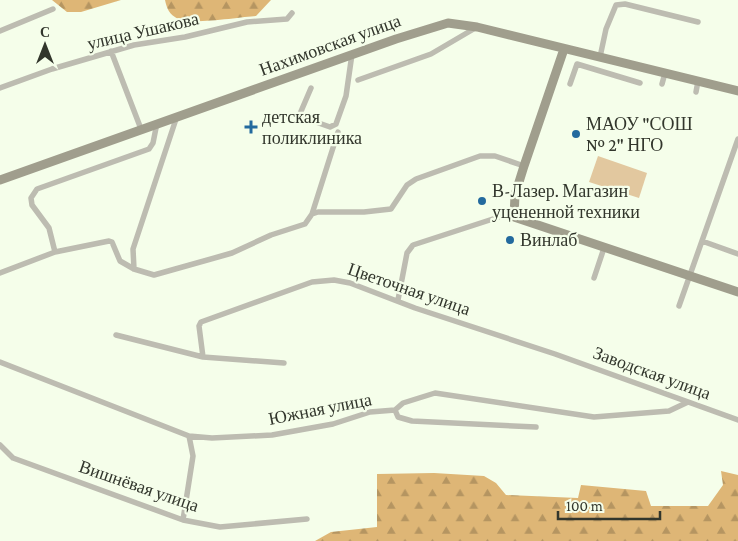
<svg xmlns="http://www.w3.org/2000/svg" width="738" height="541" font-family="'Crimson Pro',serif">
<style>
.forest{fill:url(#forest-firs)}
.pitch{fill:#e2c89f}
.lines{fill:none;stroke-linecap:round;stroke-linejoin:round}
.street{stroke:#bdbcb1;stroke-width:5.5}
.secondary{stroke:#a09e8d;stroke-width:9}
.poi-dot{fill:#236a9e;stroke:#f5feea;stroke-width:2}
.labels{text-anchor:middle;stroke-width:4.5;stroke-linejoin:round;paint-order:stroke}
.street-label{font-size:18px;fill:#32362c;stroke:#f5feea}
.poi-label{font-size:18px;fill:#32362c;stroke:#f5feea;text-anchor:start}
</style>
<defs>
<pattern id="forest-firs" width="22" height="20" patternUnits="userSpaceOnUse" patternTransform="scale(1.25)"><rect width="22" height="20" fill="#deb676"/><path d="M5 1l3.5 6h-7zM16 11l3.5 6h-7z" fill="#b59561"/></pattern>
</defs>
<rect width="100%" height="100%" fill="#f5feea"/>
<!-- forest -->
<path class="forest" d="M 52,0 L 121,0 L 81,12 L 67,12 Z
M 165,0 L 271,0 L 256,16 C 241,17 190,25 178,19 C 169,14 167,9 165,0 Z
M 721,471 L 738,475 L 738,541 L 315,541 L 331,532 L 377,527 L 377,474 L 434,473 L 484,476 L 496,483 L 506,495 L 578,498 L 581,485 L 646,491 L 651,506 L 708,506 L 723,485 Z"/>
<!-- pitch -->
<path class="pitch" d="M 598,156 L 647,173 L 639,198 L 589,182 Z"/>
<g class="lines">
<!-- street -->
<path class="street" d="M 0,31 L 53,9
M 111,51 L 141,129
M 600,57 L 606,29 L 616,5 L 625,4 L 698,22
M 358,80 L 431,54 L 477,27
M 570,84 L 577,64 L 640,83
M 662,84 L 665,73
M 0,88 L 52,69 L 134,45 L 185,37 L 247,22 L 287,19 L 292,13
M 311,88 L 299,116 L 330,127 L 336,124 L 346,96 L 352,54
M 696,92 L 698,81
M 312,214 L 338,132
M 702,241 L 738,254
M 55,252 L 49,228 L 32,205 L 31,198 L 37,189 L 149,149 L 153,143 L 157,123
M 134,269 L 133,249 L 177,116
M 0,273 L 55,252 L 109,241 L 112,242 L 120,261 L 134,269 L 154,275 L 232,253 L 271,235 L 305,224 L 312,214 L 318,212 L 364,212 L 391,209 L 407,185 L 416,179 L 480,156 L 495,156 L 524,166
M 594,278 L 604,248
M 398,300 L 407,253 L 413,245 L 499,217 L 514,217
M 679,306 L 738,139
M 116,335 L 203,357 L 284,363
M 203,357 L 199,326 L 201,322 L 312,282 L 334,280 L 350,283 L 415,308 L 555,354 L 738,420
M 0,362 L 189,436 L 212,438 L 272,435 L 333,424 L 370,412 L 395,410
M 395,410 L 403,403 L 435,393 L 594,417 L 669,411 L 688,402
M 395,410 L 398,417 L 412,421 L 536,427
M 0,445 L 13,458 L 183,520 L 220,527 L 307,519
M 183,520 L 193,456 L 189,436"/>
<!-- secondary -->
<path class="secondary" d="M 564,49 L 524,166 L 515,195 L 514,217 L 738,292
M 0,180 L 396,39 L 448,23 L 477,27 L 738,91"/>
</g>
<!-- markers -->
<g class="poi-dot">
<path d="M248.5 119.5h5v5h5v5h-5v5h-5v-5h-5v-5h5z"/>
<circle cx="576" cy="134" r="5"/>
<circle cx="482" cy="201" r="5"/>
<circle cx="510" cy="240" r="5"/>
</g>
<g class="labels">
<!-- street labels -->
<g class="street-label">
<text transform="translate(143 31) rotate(-13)" y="6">улица Ушакова</text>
<text transform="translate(330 45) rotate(-20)" y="6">Нахимовская улица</text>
<text transform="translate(409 289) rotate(19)" y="6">Цветочная улица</text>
<text transform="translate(652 373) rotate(20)" y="6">Заводская улица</text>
<text transform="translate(320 409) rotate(-11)" y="6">Южная улица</text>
<text transform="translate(139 486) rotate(19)" y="6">Вишнёвая улица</text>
</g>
<!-- poi labels -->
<g class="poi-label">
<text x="262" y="123">детская<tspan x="262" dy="21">поликлиника</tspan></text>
<text x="586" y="130">МАОУ "СОШ<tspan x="586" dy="21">№ 2" НГО</tspan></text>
<text x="492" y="197">В-Лазер. Магазин<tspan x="492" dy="21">уцененной техники</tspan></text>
<text x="520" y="246">Винлаб</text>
</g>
</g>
<!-- north arrow -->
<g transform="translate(45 45)" stroke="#f5feea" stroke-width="4" paint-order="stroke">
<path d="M0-4L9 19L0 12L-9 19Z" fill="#32362c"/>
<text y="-8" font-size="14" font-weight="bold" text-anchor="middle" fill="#32362c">С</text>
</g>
<!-- scale -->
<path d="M558 511v8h102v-8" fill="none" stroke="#32362c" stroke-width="2.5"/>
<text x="566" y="511" font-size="15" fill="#32362c" stroke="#f5feea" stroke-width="4" paint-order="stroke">100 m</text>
</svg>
